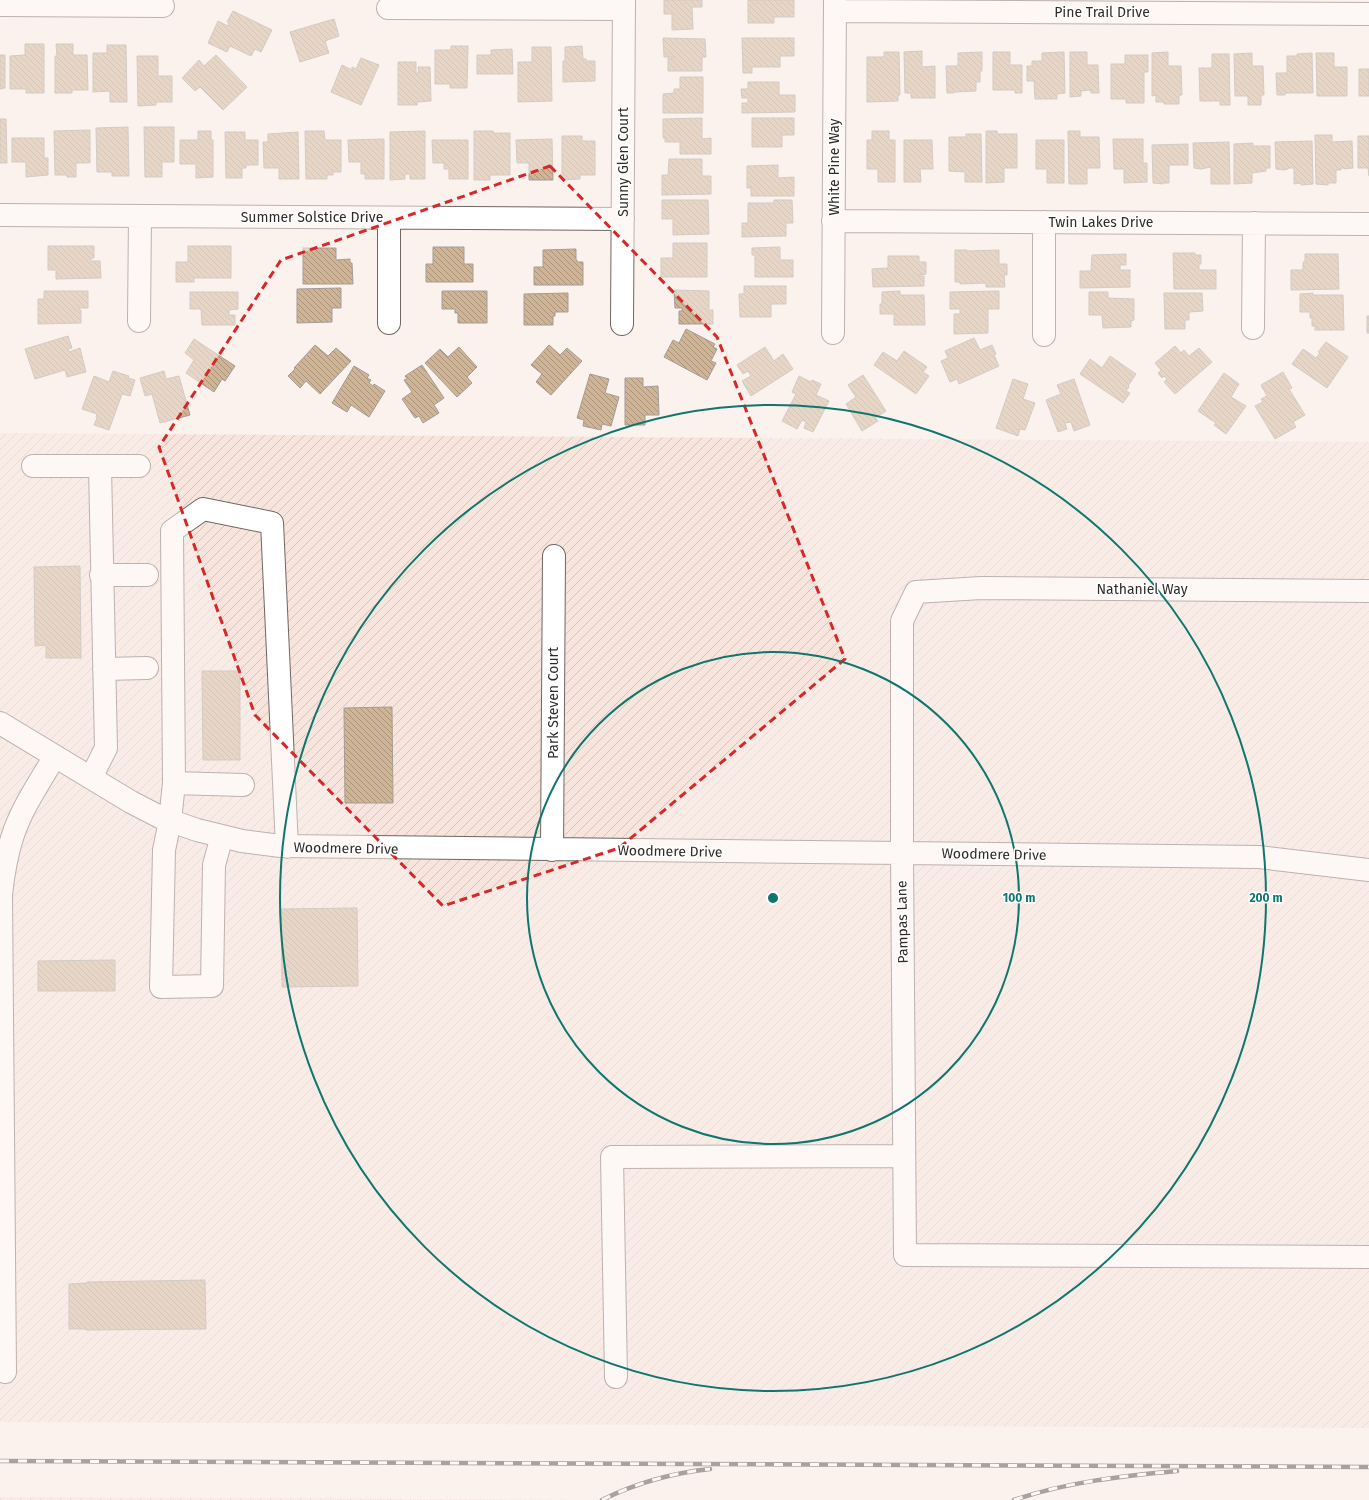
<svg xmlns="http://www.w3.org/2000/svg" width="1369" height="1500" font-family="'Fira Sans',sans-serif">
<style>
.industrial{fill:url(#industrial-furrows)}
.building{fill:url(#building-back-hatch);stroke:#a39d96}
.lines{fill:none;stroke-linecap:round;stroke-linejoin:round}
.minor-casing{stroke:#6f6763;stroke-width:24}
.minor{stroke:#fff;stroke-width:22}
.rail-casing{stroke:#44413e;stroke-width:4.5}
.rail{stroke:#fff;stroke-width:3;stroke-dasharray:9;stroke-linecap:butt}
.marked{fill:none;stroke:#d62828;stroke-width:3;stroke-dasharray:8 5;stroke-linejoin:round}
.ring{fill:none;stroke:#0f766e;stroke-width:2}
.labels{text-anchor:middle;stroke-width:3;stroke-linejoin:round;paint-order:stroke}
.street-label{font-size:14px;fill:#2e2b29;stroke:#fff}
.centre{fill:#0f766e;stroke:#fff;stroke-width:2}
.ring-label{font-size:12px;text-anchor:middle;font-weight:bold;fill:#0f766e;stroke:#fff;stroke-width:3;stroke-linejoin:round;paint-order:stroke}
</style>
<defs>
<pattern id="industrial-furrows" width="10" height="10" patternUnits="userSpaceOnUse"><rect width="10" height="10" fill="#f7e5dd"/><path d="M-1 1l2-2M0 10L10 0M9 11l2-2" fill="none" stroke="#d4c5be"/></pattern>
<pattern id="building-back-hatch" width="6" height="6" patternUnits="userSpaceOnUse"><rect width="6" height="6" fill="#cfb495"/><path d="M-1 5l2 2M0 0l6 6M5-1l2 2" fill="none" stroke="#a8937a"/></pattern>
</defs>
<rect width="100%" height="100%" fill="#fbf1ed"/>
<!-- industrial -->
<path class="industrial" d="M 0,433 L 1369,442 L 1369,1428 L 0,1422 Z
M 0,1497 L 608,1500 L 0,1500 Z"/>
<!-- building -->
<path class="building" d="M 664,0 L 702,0 L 702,7 L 692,7 L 693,29 L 672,30 L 672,14 L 664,14 Z
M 748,0 L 794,0 L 794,17 L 774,17 L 774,23 L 748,23 Z
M 233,11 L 272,30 L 261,52 L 255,49 L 251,56 L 230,46 L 227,52 L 208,43 L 218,21 L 228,26 L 229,23 L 227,22 Z
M 334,19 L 339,36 L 325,41 L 329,53 L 300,62 L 290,32 Z
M 663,38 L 705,39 L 706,57 L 702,57 L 702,71 L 668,71 L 668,58 L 674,58 L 674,57 L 664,57 Z
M 742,38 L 794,38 L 794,56 L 780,56 L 780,67 L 752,67 L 752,73 L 743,73 Z
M 25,44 L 44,44 L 44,93 L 26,93 L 26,89 L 10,89 L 10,56 L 25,55 Z
M 56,44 L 73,44 L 73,55 L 87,55 L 88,90 L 72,90 L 72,93 L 55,93 L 55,56 L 57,56 Z
M 107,45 L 126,45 L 127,102 L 110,102 L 110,91 L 93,92 L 93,53 L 107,53 Z
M 451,46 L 468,46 L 467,88 L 450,88 L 450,84 L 435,84 L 435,50 L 451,50 Z
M 582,46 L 583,59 L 586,59 L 586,61 L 595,61 L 595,81 L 563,82 L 563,61 L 565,61 L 565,47 Z
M 532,47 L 551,47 L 552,101 L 518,102 L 518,62 L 532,62 Z
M 512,49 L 513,74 L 477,74 L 477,55 L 491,55 L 491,50 Z
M 922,51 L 922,67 L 935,66 L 935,98 L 911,98 L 911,93 L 905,93 L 904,52 Z
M 884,52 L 899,52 L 900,95 L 898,95 L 898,101 L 867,102 L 867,57 L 884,57 Z
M 982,52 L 982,71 L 980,71 L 980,82 L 976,82 L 976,91 L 954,92 L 954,93 L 947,93 L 946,66 L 958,66 L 958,53 Z
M 993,52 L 1010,52 L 1010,65 L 1022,65 L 1022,93 L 1015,93 L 1015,90 L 993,90 Z
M 1064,52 L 1065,93 L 1057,94 L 1057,99 L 1035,99 L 1034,81 L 1027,81 L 1027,66 L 1032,66 L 1032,61 L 1042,61 L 1042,53 Z
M 1070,52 L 1087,52 L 1087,65 L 1098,65 L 1099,93 L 1091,93 L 1091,90 L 1081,91 L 1081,96 L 1070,97 Z
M 1168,52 L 1168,66 L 1181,66 L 1182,95 L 1179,95 L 1179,104 L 1164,104 L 1164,102 L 1156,102 L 1156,95 L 1152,96 L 1152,53 Z
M 1252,53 L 1252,66 L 1263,66 L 1264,95 L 1261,95 L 1261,105 L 1248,105 L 1248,96 L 1235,96 L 1234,54 Z
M 1312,53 L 1313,93 L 1285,93 L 1285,95 L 1277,95 L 1276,73 L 1287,73 L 1287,56 L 1297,56 L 1297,54 Z
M 1316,53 L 1334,53 L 1334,67 L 1347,67 L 1347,96 L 1317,96 Z
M 1212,54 L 1229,54 L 1230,105 L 1220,105 L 1220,101 L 1200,101 L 1199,68 L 1212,68 Z
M 0,55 L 5,55 L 5,88 L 0,89 Z
M 216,55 L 247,87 L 223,110 L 200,87 L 195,91 L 182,78 L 199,60 L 204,66 Z
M 1125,55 L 1148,55 L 1148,72 L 1144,72 L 1144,103 L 1126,103 L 1126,99 L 1111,99 L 1111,64 L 1125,64 Z
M 137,56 L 158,56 L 158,76 L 172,76 L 172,102 L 156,102 L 156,105 L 138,106 Z
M 361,58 L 379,65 L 361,105 L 331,92 L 342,65 L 352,70 L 352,67 L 356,69 Z
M 398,62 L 416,62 L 416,73 L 419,73 L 418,67 L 430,67 L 431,101 L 417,102 L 417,105 L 398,105 Z
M 1359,69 L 1369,69 L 1369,96 L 1359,96 Z
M 680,77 L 703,77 L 703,113 L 663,113 L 663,94 L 674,93 L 674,89 L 680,89 Z
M 748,82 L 779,82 L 779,95 L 795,95 L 795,112 L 742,113 L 742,103 L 748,103 L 748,98 L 742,98 L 741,89 L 748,89 Z
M 702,118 L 702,139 L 711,138 L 711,154 L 680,154 L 680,142 L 665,142 L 665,138 L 663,138 L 663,119 Z
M 752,118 L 794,118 L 794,135 L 782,135 L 782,147 L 752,147 Z
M 0,119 L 6,119 L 7,163 L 0,163 Z
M 128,127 L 129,176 L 112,176 L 112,172 L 97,172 L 96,128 Z
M 144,127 L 174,127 L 174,162 L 162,162 L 162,177 L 145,177 Z
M 90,130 L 90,163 L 76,163 L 76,177 L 67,177 L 67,175 L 55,175 L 54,131 Z
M 198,131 L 211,131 L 211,140 L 213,140 L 213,177 L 196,178 L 196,164 L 180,164 L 180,140 L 198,140 Z
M 305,131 L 324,131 L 325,140 L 341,140 L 341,172 L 333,172 L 333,175 L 327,175 L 327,179 L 306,179 Z
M 425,131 L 425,179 L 410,179 L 410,174 L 405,174 L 405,179 L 390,180 L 390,132 Z
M 474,131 L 493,131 L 493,133 L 510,133 L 510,175 L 490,175 L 490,180 L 474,180 Z
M 872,131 L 889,131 L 889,140 L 895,140 L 895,182 L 878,182 L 878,169 L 867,169 L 867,140 L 872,140 Z
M 986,131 L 997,131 L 997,134 L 1017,134 L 1017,168 L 1004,168 L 1004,182 L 986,183 Z
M 1068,131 L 1080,131 L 1080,137 L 1099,137 L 1100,168 L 1087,168 L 1087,184 L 1069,184 Z
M 225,132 L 245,132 L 245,140 L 258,140 L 258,165 L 246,165 L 246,168 L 242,168 L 242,178 L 226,178 Z
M 298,132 L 299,179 L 279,179 L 279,168 L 264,168 L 263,142 L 268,142 L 268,134 Z
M 966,134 L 981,134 L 982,182 L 965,182 L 965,172 L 949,171 L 949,137 L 966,137 Z
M 1315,135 L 1332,135 L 1332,142 L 1352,141 L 1353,168 L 1344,169 L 1344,168 L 1341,168 L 1341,170 L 1336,170 L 1336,183 L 1328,183 L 1328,185 L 1316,184 Z
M 562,136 L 582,136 L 582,141 L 595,141 L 595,175 L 580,175 L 580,179 L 562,180 Z
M 1358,136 L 1369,136 L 1369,176 L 1368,168 L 1358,168 Z
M 12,138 L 44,138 L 44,158 L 48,158 L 48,175 L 26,177 L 26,162 L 12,162 Z
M 384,139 L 384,179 L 365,179 L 365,174 L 361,174 L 361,162 L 349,162 L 348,140 Z
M 552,139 L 553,180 L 529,180 L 529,163 L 517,163 L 516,140 Z
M 1113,139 L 1143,139 L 1143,163 L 1147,163 L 1147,182 L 1124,183 L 1124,169 L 1114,169 Z
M 432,140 L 468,140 L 468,179 L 449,179 L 449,169 L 444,169 L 444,163 L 433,163 Z
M 904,140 L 932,140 L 933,169 L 920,169 L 921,182 L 904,182 Z
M 1036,140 L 1064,140 L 1064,183 L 1047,183 L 1047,169 L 1036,169 Z
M 1312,141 L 1313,184 L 1301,185 L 1301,183 L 1294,184 L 1294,168 L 1288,168 L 1288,169 L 1284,170 L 1276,169 L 1275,142 Z
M 1229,142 L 1230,184 L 1211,184 L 1211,167 L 1201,169 L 1194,168 L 1193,143 Z
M 1253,143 L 1253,146 L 1270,146 L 1270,168 L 1266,168 L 1266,171 L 1252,173 L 1252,183 L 1234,184 L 1234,144 Z
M 1188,144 L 1188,165 L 1169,165 L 1169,183 L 1163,183 L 1163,184 L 1153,183 L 1152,145 Z
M 669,159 L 702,159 L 702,176 L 711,176 L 711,194 L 662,195 L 662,175 L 668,175 Z
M 778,165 L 778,178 L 794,177 L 794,196 L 751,196 L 751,188 L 747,188 L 747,166 Z
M 662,200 L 708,200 L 709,234 L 673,235 L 673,219 L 662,219 Z
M 774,200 L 792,200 L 793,223 L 786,223 L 786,236 L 742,237 L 742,223 L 748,223 L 748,203 L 774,203 Z
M 673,243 L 707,243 L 707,277 L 661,277 L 661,258 L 673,258 Z
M 48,246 L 94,246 L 94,258 L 91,258 L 91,261 L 100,261 L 101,278 L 56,279 L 56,270 L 48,270 Z
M 188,246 L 231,246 L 231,278 L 194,278 L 194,282 L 176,282 L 176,262 L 188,262 Z
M 433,247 L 464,247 L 464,264 L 473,264 L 473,282 L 426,282 L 426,264 L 433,264 Z
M 780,247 L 780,260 L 793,260 L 793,277 L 755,277 L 755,255 L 752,255 L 752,248 Z
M 303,248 L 336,248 L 336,260 L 350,259 L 350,263 L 352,263 L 353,284 L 303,284 Z
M 576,249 L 576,260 L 577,260 L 577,262 L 583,262 L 583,285 L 534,285 L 534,267 L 543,267 L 543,250 Z
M 955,250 L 967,250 L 967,251 L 999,250 L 999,264 L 1007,264 L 1007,275 L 1004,275 L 1005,287 L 986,287 L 986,283 L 960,284 L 960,282 L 955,282 Z
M 1173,253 L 1195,253 L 1195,255 L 1201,255 L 1201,264 L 1199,264 L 1199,270 L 1216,270 L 1216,289 L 1174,289 Z
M 1126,254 L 1126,265 L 1120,265 L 1120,270 L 1130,270 L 1130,287 L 1080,288 L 1080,271 L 1091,271 L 1092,255 Z
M 1305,254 L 1338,254 L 1339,289 L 1291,290 L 1291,270 L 1303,270 L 1303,262 L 1305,262 Z
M 888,256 L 919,256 L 919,262 L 926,262 L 926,274 L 919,275 L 919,276 L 924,276 L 924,286 L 873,287 L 872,269 L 888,268 Z
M 744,286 L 786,286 L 786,304 L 771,304 L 771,317 L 740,317 L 739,294 L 744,294 Z
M 341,288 L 341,308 L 332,308 L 332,322 L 297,323 L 297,289 Z
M 674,290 L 709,291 L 709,310 L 713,310 L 713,324 L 679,324 L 679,311 L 682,311 L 682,308 L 675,308 Z
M 44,291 L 88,291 L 88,308 L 79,308 L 79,310 L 81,310 L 81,323 L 38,324 L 38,299 L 44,299 Z
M 442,291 L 487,291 L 487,323 L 458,323 L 458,313 L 455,313 L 455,309 L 442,309 Z
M 900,291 L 900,295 L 924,295 L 925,325 L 894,325 L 894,314 L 880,314 L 880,304 L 882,304 L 882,292 Z
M 999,291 L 999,309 L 988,309 L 988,333 L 954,334 L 954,314 L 960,314 L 960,309 L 950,309 L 950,292 Z
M 190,292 L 238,292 L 238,309 L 229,310 L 229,315 L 235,315 L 235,325 L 202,325 L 201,309 L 190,309 Z
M 1089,292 L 1108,292 L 1108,298 L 1134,299 L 1134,320 L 1131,321 L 1131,327 L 1103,328 L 1102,315 L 1089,315 Z
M 568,293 L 568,312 L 555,312 L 555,316 L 553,316 L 553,325 L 524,325 L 524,294 Z
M 1164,293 L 1202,293 L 1203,311 L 1189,312 L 1189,320 L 1185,320 L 1185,329 L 1165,329 Z
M 1313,293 L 1313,295 L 1343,295 L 1344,330 L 1315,330 L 1315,326 L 1312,326 L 1312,318 L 1310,318 L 1310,312 L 1300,312 L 1300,294 Z
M 1367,316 L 1369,316 L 1369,333 L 1367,333 Z
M 686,329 L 715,344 L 713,347 L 717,349 L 711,361 L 716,363 L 707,380 L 664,357 L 673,340 L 679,343 Z
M 68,336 L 72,348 L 68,349 L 69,352 L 80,348 L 86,372 L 67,377 L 65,370 L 35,379 L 25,349 Z
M 974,338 L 980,350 L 992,345 L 996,354 L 994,355 L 999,366 L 959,384 L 957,379 L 950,382 L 941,361 L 948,358 L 945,351 Z
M 194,339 L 235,366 L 225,381 L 222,379 L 214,392 L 186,373 L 194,360 L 185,353 Z
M 1326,342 L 1348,357 L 1327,388 L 1292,364 L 1303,349 L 1316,358 L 1320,353 L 1318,352 Z
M 315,345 L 328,356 L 336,348 L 351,361 L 320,394 L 306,381 L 300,388 L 288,376 L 295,369 L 294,368 Z
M 549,345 L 560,355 L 567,348 L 582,361 L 551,395 L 536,382 L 542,374 L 531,365 Z
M 1175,346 L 1181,353 L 1184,350 L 1189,356 L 1199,348 L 1212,362 L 1175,394 L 1164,382 L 1167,379 L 1164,376 L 1162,378 L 1158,373 L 1161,370 L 1155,363 Z
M 459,347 L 477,367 L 467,377 L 472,383 L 457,397 L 425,363 L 440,349 L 448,357 Z
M 765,347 L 774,361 L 783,354 L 793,369 L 751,396 L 742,381 L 751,376 L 748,371 L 743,374 L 737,365 Z
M 904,351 L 927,367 L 923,372 L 929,376 L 916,394 L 874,365 L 883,352 L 897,361 Z
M 1110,356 L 1136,374 L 1128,386 L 1129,387 L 1126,391 L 1130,393 L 1123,403 L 1080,374 L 1090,359 L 1102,368 Z
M 422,365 L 444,398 L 434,405 L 439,413 L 423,423 L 419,416 L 415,418 L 402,399 L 412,392 L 404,380 L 407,379 L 405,376 Z
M 354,366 L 369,375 L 367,378 L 371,380 L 369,383 L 373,386 L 374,384 L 385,391 L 369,417 L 351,405 L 347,412 L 332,403 Z
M 113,371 L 129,376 L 128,378 L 135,380 L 130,396 L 122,394 L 109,430 L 94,425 L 97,418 L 96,417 L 97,414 L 82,409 L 94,376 L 109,382 Z
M 164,371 L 166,379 L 179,376 L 190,415 L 160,423 L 152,394 L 145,396 L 140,378 Z
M 1283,372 L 1292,388 L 1289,389 L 1305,415 L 1293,422 L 1296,427 L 1275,439 L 1255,406 L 1263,402 L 1261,399 L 1267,396 L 1261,385 Z
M 1224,373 L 1239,384 L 1231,397 L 1246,406 L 1226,434 L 1214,425 L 1216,423 L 1198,411 Z
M 590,374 L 609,379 L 605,393 L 619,397 L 611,426 L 602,424 L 601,430 L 583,426 L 584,420 L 577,418 Z
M 863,375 L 886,411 L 875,418 L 878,421 L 862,431 L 846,404 L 856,397 L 848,385 Z
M 799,376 L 811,382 L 812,380 L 821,384 L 816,395 L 829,401 L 813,432 L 804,428 L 806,422 L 802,420 L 797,429 L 782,421 L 796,394 L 792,392 Z
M 625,378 L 643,378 L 643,387 L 658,386 L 659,415 L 645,415 L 645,425 L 625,425 Z
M 1013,379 L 1028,384 L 1023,399 L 1035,403 L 1025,430 L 1020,429 L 1018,436 L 996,428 Z
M 1074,379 L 1090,425 L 1074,431 L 1071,422 L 1065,423 L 1067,429 L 1058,432 L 1046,400 L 1061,394 L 1057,385 Z
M 80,566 L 81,658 L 46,658 L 46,645 L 35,646 L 34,567 Z
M 202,671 L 240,671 L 240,760 L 203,760 Z
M 392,707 L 393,803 L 345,803 L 344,708 Z
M 357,908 L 358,986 L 282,987 L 281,909 Z
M 115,960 L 115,991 L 38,991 L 38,961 Z
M 205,1280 L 206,1329 L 86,1330 L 86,1329 L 69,1329 L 69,1284 L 87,1283 L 87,1282 Z"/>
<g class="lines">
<!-- minor casing -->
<g class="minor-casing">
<path id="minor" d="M 0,5 L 163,6
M 388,8 L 624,9
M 835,11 L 1369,14
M 0,215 L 623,219
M 833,221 L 1369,224
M 139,321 L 140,216
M 389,323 L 389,218
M 622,324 L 624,0
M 1253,328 L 1254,223
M 833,333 L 835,0
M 1044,335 L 1044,222
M 33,466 L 139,466
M 101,575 L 147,575
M 1369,591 L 981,588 L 916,592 L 902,621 L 902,853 L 905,1255 L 1369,1257
M 104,669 L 147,668
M 0,723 L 131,802 L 160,817 L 197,830 L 242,841 L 281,846 L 1259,857 L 1369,870
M 91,778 L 106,748 L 100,467
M 174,783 L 243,785
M 222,836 L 214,865 L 212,986 L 161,987 L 164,850 L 170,821 L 174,783 L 172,531 L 203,509 L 272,523 L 287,847
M 552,850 L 554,556
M 5,1372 L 1,895 C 3,876 6,857 12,838 C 21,809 39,783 55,756
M 616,1377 L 612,1157 L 904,1156"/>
</g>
<!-- minor -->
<use href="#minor" class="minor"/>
<!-- rail casing -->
<g class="rail-casing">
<path id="rail" d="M 0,1461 L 1369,1467
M 602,1500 C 636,1483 672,1473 710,1469
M 1014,1500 C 1067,1482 1122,1476 1177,1471"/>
</g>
<!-- rail -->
<use href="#rail" class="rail"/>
</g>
<!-- marked area -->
<path d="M0 0H1369V1500H0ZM 550,166 L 717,337 L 845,659 L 619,848 L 443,906 L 255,715 L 159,447 L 281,260 Z" fill="#fbf1ed" fill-opacity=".55" fill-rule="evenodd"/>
<path class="marked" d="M 550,166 L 717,337 L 845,659 L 619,848 L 443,906 L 255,715 L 159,447 L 281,260 Z"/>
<!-- distance rings -->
<g class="ring">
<circle cx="773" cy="898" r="246"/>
<circle cx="773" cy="898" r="493"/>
</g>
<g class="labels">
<!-- street labels -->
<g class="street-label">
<text x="1102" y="17">Pine Trail Drive</text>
<text transform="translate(623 162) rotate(-90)" y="5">Sunny Glen Court</text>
<text transform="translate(834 167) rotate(-90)" y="5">White Pine Way</text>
<text x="312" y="222">Summer Solstice Drive</text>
<text x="1101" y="227">Twin Lakes Drive</text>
<text x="1142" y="594">Nathaniel Way</text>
<text transform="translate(553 703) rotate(-90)" y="5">Park Steven Court</text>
<text transform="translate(346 848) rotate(1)" y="5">Woodmere Drive</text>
<text transform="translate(670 851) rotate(1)" y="5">Woodmere Drive</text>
<text transform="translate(994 854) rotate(1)" y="5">Woodmere Drive</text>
<text transform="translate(902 922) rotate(-91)" y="5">Pampas Lane</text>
</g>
</g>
<circle cx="773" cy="898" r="6" class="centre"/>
<g class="ring-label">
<text x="1019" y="902">100 m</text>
<text x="1266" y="902">200 m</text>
</g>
</svg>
